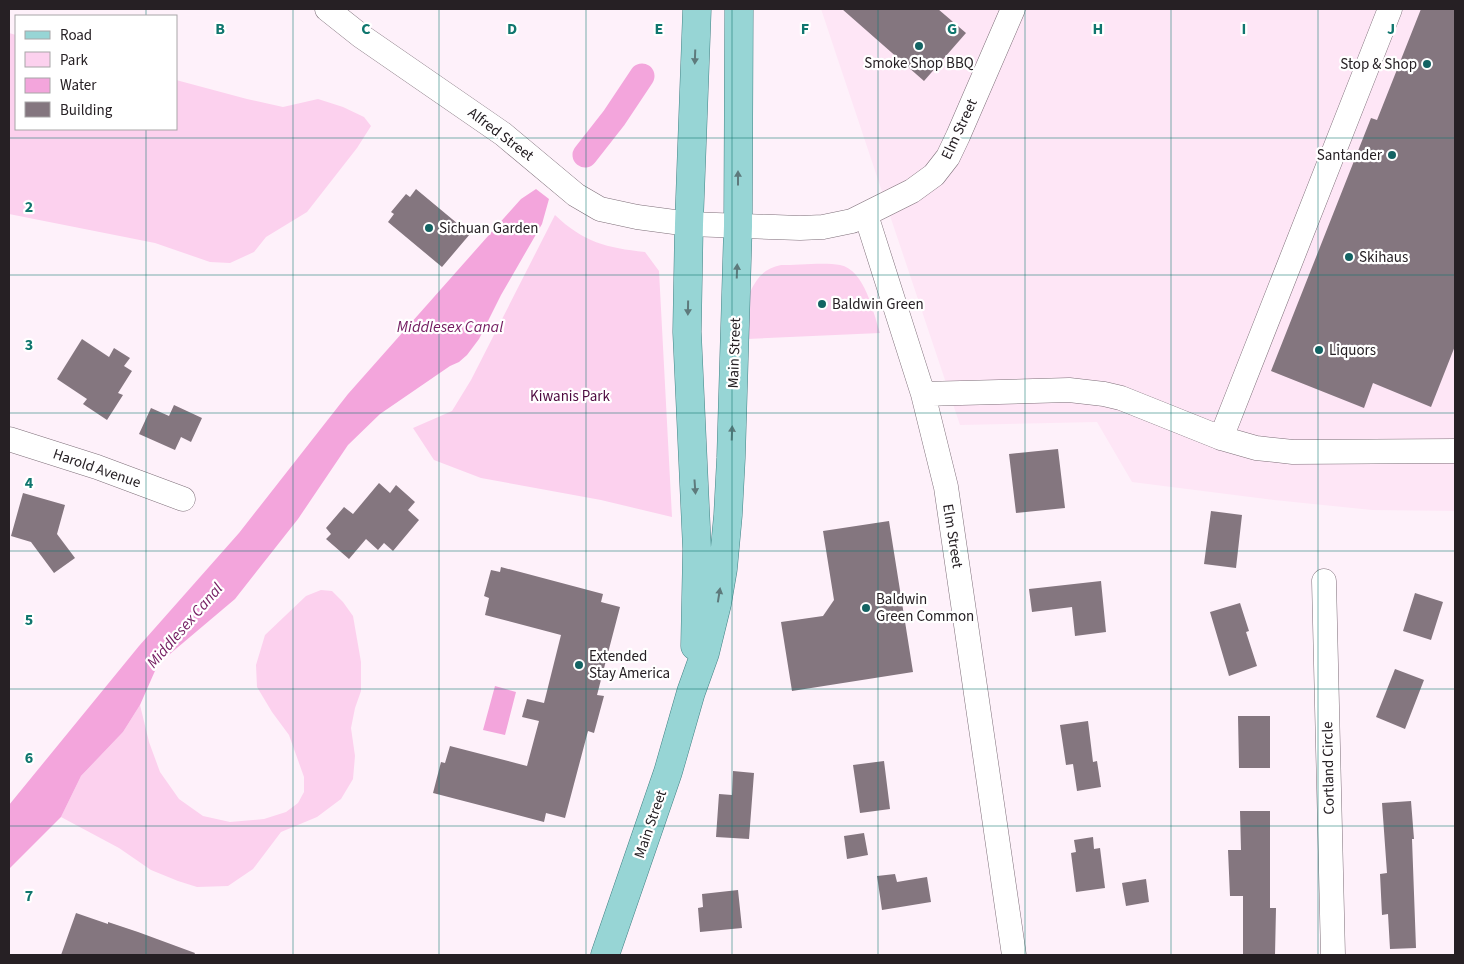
<svg xmlns="http://www.w3.org/2000/svg" width="1464" height="964" font-family="'Source Sans 3',sans-serif">
<style>
.built{fill:#fee6f6}
.green{fill:#fcd1ee}
.water{fill:#f3a5dc}
.lines{fill:none;stroke-linecap:round;stroke-linejoin:round}
.canal{stroke:#f3a5dc;stroke-width:25}
.building{fill:#84767f}
.minor-casing{stroke:#7e6f79;stroke-width:25}
.major-casing{stroke:#438385;stroke-width:29}
.minor{stroke:#fff;stroke-width:24}
.major{stroke:#97d5d5;stroke-width:28}
.oneway{fill:#5e7a7c}
.grid{fill:none;stroke:#0f766e;stroke-width:1;stroke-opacity:0.55}
.poi-dot{fill:#136363;stroke:#fff;stroke-width:2}
.labels{text-anchor:middle;stroke-width:4.5;stroke-linejoin:round;paint-order:stroke}
.poi-label{font-size:15px;fill:#262024;stroke:#fff;text-anchor:start}
.street-label{font-size:15px;fill:#262024;stroke:#fff}
.park-label{font-size:15px;fill:#4d093f;stroke:#fff}
.water-label{font-size:16px;font-style:italic;fill:#731b60;stroke:#fff}
.grid-label{font-size:16px;text-anchor:middle;font-weight:bold;fill:#0f766e;stroke:#fff;stroke-width:4.5;stroke-linejoin:round;paint-order:stroke}
</style>
<rect width="100%" height="100%" fill="#fef1fa"/>
<!-- built -->
<path class="built" d="M 821,9 L 1455,9 L 1455,511 L 1372,510 L 1274,500 L 1132,482 L 1097,422 L 960,425 Z"/>
<!-- green -->
<path class="green" d="M 9,33 L 16,35 L 16,129 L 176,129 L 176,80 L 247,99 L 283,107 L 318,99 L 343,107 L 364,117 L 371,126 L 357,148 L 307,212 L 266,237 L 254,252 L 230,263 L 210,262 L 155,243 L 9,214 Z
M 555,215 C 583,242 607,248 645,252 L 659,271 L 672,517 L 601,500 L 481,478 L 434,460 L 413,428 L 452,411 L 471,380 Z
M 781,265 C 797,265 826,262 840,265 C 865,270 873,312 880,333 L 747,339 L 750,292 C 757,277 765,268 781,265 Z
M 321,590 L 332,591 L 343,602 L 353,616 L 361,662 L 361,691 L 355,708 L 351,728 L 355,756 L 353,779 L 341,799 L 317,817 L 281,832 L 253,869 L 228,886 L 197,887 L 178,881 L 151,870 L 119,848 L 61,817 L 81,776 L 123,732 L 140,705 L 149,742 L 160,772 L 179,799 L 203,816 L 230,822 L 264,819 L 286,812 L 298,803 L 304,792 L 304,777 L 289,735 L 272,712 L 257,687 L 256,665 L 265,635 L 306,596 Z"/>
<!-- water -->
<path class="water" d="M 536,189 L 549,199 L 542,224 L 501,295 L 479,339 L 467,355 L 459,362 L 450,366 L 380,414 L 348,445 L 298,519 L 235,599 L 158,664 L 140,705 L 123,732 L 81,776 L 61,817 L 9,869 L 9,805 L 139,646 L 239,533 L 348,394 L 504,218 L 521,199 Z
M 495,686 L 516,692 L 505,735 L 483,730 Z"/>
<g class="lines">
<!-- canal -->
<path class="canal" d="M 585,155 L 614,118 L 642,76"/>
</g>
<!-- building -->
<path class="building" d="M 842,9 L 938,9 L 966,33 L 924,81 Z
M 1421,9 L 1455,9 L 1455,346 L 1431,407 L 1373,383 L 1364,408 L 1271,371 L 1371,118 L 1377,120 Z
M 416,189 L 470,234 L 442,267 L 388,222 L 394,214 L 391,212 L 406,194 L 410,197 Z
M 82,339 L 109,357 L 114,348 L 130,358 L 124,366 L 132,371 L 118,393 L 123,395 L 107,420 L 83,404 L 87,399 L 57,379 Z
M 174,405 L 202,418 L 191,442 L 181,437 L 175,450 L 139,434 L 151,408 L 169,416 Z
M 1058,449 L 1065,508 L 1016,513 L 1009,454 Z
M 379,483 L 390,493 L 396,485 L 415,502 L 408,510 L 419,520 L 393,551 L 384,543 L 378,550 L 366,539 L 349,559 L 326,539 L 331,534 L 326,528 L 344,507 L 353,514 Z
M 23,493 L 65,505 L 57,534 L 75,558 L 54,573 L 31,542 L 11,536 Z
M 1211,511 L 1242,515 L 1236,568 L 1204,564 Z
M 889,521 L 913,672 L 792,691 L 781,622 L 823,616 L 834,600 L 823,531 Z
M 501,567 L 603,594 L 601,602 L 620,607 L 597,695 L 604,696 L 594,733 L 588,731 L 565,818 L 546,813 L 544,822 L 433,793 L 441,762 L 445,763 L 450,746 L 527,766 L 539,721 L 522,717 L 527,699 L 544,703 L 561,635 L 485,615 L 489,598 L 484,596 L 491,570 L 500,572 Z
M 1101,581 L 1106,632 L 1075,636 L 1072,607 L 1032,612 L 1029,589 Z
M 1415,593 L 1443,602 L 1431,640 L 1403,631 Z
M 1240,603 L 1249,631 L 1246,632 L 1257,666 L 1229,676 L 1210,612 Z
M 1395,669 L 1424,680 L 1405,729 L 1376,717 Z
M 1238,716 L 1270,716 L 1270,768 L 1239,768 Z
M 1088,721 L 1093,762 L 1097,761 L 1101,787 L 1077,791 L 1073,764 L 1066,765 L 1060,725 Z
M 884,761 L 890,809 L 860,813 L 853,765 Z
M 733,771 L 754,773 L 749,839 L 716,837 L 719,794 L 732,795 Z
M 1411,801 L 1414,839 L 1412,839 L 1416,948 L 1390,949 L 1388,914 L 1382,915 L 1380,874 L 1387,873 L 1382,803 Z
M 1240,811 L 1270,811 L 1270,908 L 1276,908 L 1275,955 L 1243,955 L 1243,896 L 1230,896 L 1228,850 L 1241,850 Z
M 864,833 L 868,855 L 847,859 L 844,836 Z
M 1093,837 L 1094,849 L 1100,848 L 1105,888 L 1076,892 L 1071,853 L 1076,852 L 1074,840 Z
M 895,874 L 897,882 L 927,877 L 931,902 L 882,910 L 877,876 Z
M 1146,879 L 1149,902 L 1126,906 L 1122,883 Z
M 738,890 L 742,928 L 700,932 L 698,908 L 703,907 L 702,894 Z
M 76,913 L 108,924 L 108,922 L 138,932 L 195,953 L 194,955 L 61,955 Z"/>
<g class="lines">
<!-- minor casing -->
<g class="minor-casing">
<path id="minor" d="M 327,9 L 361,36 L 503,134 L 576,195 L 600,209 L 637,217 L 689,224 L 800,228 L 823,227 L 852,221 L 912,191 L 934,175 L 948,157 L 958,136 L 1013,9
M 866,215 L 923,394 L 946,487 L 1014,955
M 923,394 L 1069,390 L 1104,394 L 1121,398 L 1221,438 L 1256,448 L 1293,452 L 1455,451
M 1221,438 L 1390,9
M 9,439 L 97,467 L 183,499
M 1324,581 L 1333,955"/>
</g>
<!-- major casing -->
<g class="major-casing">
<path id="major" d="M 695,646 L 697,549 L 687,332 L 689,224 L 697,9
M 605,955 L 668,772 L 691,692 L 705,653 L 717,604 L 723,569 L 728,515 L 731,458 L 738,226 L 739,9"/>
</g>
<!-- minor -->
<use href="#minor" class="minor"/>
<!-- major -->
<use href="#major" class="major"/>
</g>
<!-- one-way arrows -->
<defs><path id="oneway-solid" d="M-6-.8H1V-3.2L6.5 0L1 3.2V.8H-6Z" transform="scale(1.25)"/></defs>
<g class="oneway">
<use href="#oneway-solid" transform="translate(695 57) rotate(92)"/>
<use href="#oneway-solid" transform="translate(738 178) rotate(-90)"/>
<use href="#oneway-solid" transform="translate(737 271) rotate(-88)"/>
<use href="#oneway-solid" transform="translate(688 308) rotate(91)"/>
<use href="#oneway-solid" transform="translate(732 433) rotate(-88)"/>
<use href="#oneway-solid" transform="translate(695 487) rotate(86)"/>
<use href="#oneway-solid" transform="translate(719 595) rotate(-81)"/>
</g>
<!-- grid -->
<path class="grid" d="M 146,9 L 146,16M 293,9 L 293,955M 439,9 L 439,955M 586,9 L 586,955M 732,9 L 732,955M 878,9 L 878,955M 1025,9 L 1025,955M 1171,9 L 1171,955M 1318,9 L 1318,955M 146,129 L 146,955M 9,138 L 1455,138M 9,275 L 1455,275M 9,413 L 1455,413M 9,551 L 1455,551M 9,689 L 1455,689M 9,826 L 1455,826"/>
<!-- markers -->
<g class="poi-dot">
<circle cx="919" cy="46" r="5"/>
<circle cx="1427" cy="64" r="5"/>
<circle cx="1392" cy="155" r="5"/>
<circle cx="429" cy="228" r="5"/>
<circle cx="1349" cy="257" r="5"/>
<circle cx="822" cy="304" r="5"/>
<circle cx="1319" cy="350" r="5"/>
<circle cx="866" cy="608" r="5"/>
<circle cx="579" cy="665" r="5"/>
</g>
<g class="labels">
<!-- poi labels -->
<g class="poi-label">
<text x="919" y="68" text-anchor="middle">Smoke Shop BBQ</text>
<text x="1417" y="69" text-anchor="end">Stop &amp; Shop</text>
<text x="1382" y="160" text-anchor="end">Santander</text>
<text x="439" y="233">Sichuan Garden</text>
<text x="1359" y="262">Skihaus</text>
<text x="832" y="309">Baldwin Green</text>
<text x="1329" y="355">Liquors</text>
<text x="876" y="604">Baldwin<tspan x="876" dy="17">Green Common</tspan></text>
<text x="589" y="661">Extended<tspan x="589" dy="17">Stay America</tspan></text>
</g>
<!-- street labels -->
<g class="street-label">
<text transform="translate(959 129) rotate(-65)" y="5">Elm Street</text>
<text transform="translate(501 134) rotate(37)" y="5">Alfred Street</text>
<text transform="translate(734 353) rotate(-88)" y="5">Main Street</text>
<text transform="translate(97 468) rotate(19)" y="5">Harold Avenue</text>
<text transform="translate(953 536) rotate(81)" y="5">Elm Street</text>
<text transform="translate(1328 768) rotate(-91)" y="5">Cortland Circle</text>
<text transform="translate(650 824) rotate(-71)" y="5">Main Street</text>
</g>
<!-- park labels -->
<g class="park-label">
<text x="570" y="401">Kiwanis Park</text>
</g>
<!-- water labels -->
<g class="water-label">
<text x="450" y="332">Middlesex Canal</text>
<text transform="translate(184 625) rotate(-49)" y="6">Middlesex Canal</text>
</g>
</g>
<g class="grid-label">
<text x="220" y="34">B</text>
<text x="366" y="34">C</text>
<text x="512" y="34">D</text>
<text x="659" y="34">E</text>
<text x="805" y="34">F</text>
<text x="952" y="34">G</text>
<text x="1098" y="34">H</text>
<text x="1244" y="34">I</text>
<text x="1391" y="34">J</text>
<text x="29" y="212">2</text>
<text x="29" y="350">3</text>
<text x="29" y="488">4</text>
<text x="29" y="625">5</text>
<text x="29" y="763">6</text>
<text x="29" y="901">7</text>
</g>
<!-- border -->
<rect width="1464" height="964" fill="none" stroke="#262024" stroke-width="20"/>
<!-- legend -->
<rect x="15" y="15" width="162" height="115" fill="#ffffff" stroke="#a8a6a7"/>
<rect x="25" y="31" width="25" height="8" fill="#97d5d5" stroke="#a8a6a7"/>
<text x="60" y="40" font-size="15" fill="#262024">Road</text>
<rect x="25" y="52" width="25" height="15" fill="#fcd1ee" stroke="#a8a6a7"/>
<text x="60" y="65" font-size="15" fill="#262024">Park</text>
<rect x="25" y="78" width="25" height="15" fill="#f3a5dc" stroke="#a8a6a7"/>
<text x="60" y="90" font-size="15" fill="#262024">Water</text>
<rect x="25" y="102" width="25" height="15" fill="#84767f" stroke="#a8a6a7"/>
<text x="60" y="115" font-size="15" fill="#262024">Building</text>
</svg>
